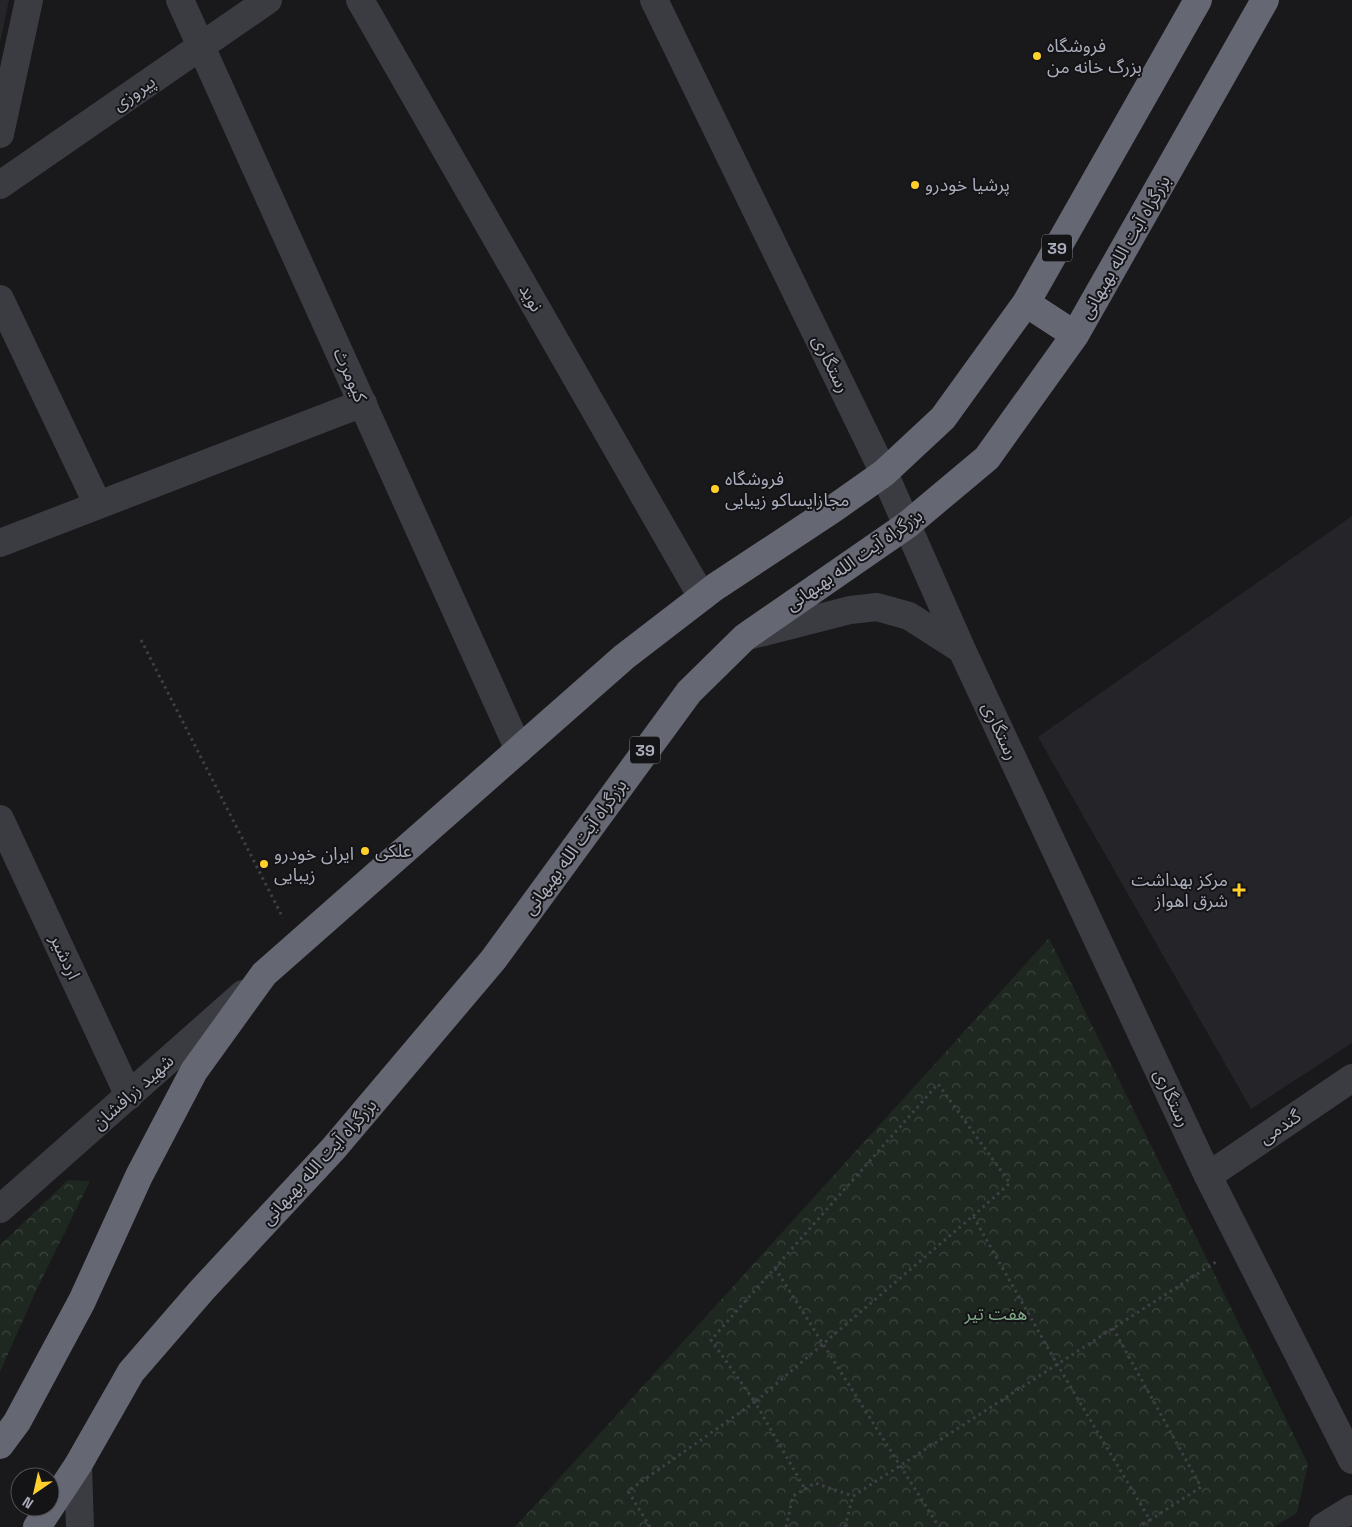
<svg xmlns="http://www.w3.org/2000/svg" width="1352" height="1527" font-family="'Space Grotesk','Noto Sans Arabic',sans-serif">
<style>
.built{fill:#252428}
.forest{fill:url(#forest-crowns)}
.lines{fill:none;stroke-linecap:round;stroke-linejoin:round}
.path{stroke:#3f4047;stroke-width:3;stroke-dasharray:2.5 4;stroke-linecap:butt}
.minor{stroke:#3b3b42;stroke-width:28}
.highway{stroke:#656772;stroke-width:28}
.poi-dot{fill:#ffd02c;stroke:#141316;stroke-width:2}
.labels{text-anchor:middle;stroke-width:4;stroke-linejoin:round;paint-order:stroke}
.shield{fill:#141316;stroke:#7d7f8a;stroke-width:1}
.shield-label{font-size:16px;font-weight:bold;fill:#aaadbc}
.poi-label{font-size:18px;fill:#aaadbc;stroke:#141316;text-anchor:start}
.street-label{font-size:18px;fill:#aaadbc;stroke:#141316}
.park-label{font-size:18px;fill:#7fa887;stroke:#141316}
</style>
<defs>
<pattern id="forest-crowns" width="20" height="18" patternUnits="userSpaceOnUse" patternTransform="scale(1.25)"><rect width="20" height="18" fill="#1e2720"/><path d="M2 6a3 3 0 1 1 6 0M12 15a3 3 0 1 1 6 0" fill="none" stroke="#3c443e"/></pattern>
</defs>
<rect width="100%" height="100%" fill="#19181b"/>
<!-- built -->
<path class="built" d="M 0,0 L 9,0 L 0,43 Z
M 1352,516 L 1352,1043 L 1251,1109 L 1038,737 Z"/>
<!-- forest -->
<path class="forest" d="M 1049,938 L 1308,1464 L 1297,1513 L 1274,1527 L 515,1527 Z
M 68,1180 L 90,1181 L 36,1291 L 0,1372 L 0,1245 Z"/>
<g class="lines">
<!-- path -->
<path class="path" d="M 141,640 L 283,918
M 973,1216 L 1010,1183 L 938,1084 L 711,1340 L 755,1402 L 973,1216 L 1057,1364 L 1150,1520 L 1139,1527
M 775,1268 L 939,1527
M 1113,1328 L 1201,1487 L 1150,1520
M 650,1527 L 628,1491 L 755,1402 L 805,1489
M 786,1527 L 793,1496 L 815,1483 L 853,1496 L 1219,1260
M 845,1527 L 853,1496"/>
<!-- minor -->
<path class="minor" d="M 180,0 L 519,750
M 360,0 L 702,597
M 654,0 L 884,473 L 962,650 L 1208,1176 L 1352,1460
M 0,134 L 29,0
M 0,185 L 268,0
M 0,299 L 98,505
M 0,543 L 363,403
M 748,636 L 850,610 L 877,607 L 909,616 L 962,650
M 0,819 L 129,1096
M 1208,1176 L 1352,1078
M 0,1209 L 243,994
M 78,1465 L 80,1527
M 1323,1527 L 1352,1509"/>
<!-- highway -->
<path class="highway" d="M 1026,303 L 1075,335
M 0,1445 L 17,1422 L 82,1301 L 139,1176 L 194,1071 L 264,974 L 624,657 L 715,587 L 833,509 L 884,473 L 943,418 L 1026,303 L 1198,0
M 37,1527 L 78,1465 L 131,1372 L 202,1290 L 334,1148 L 493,960 L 689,692 L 745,637 L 907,525 L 987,458 L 1075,335 L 1265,0"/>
</g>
<!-- markers -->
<g class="poi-dot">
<circle cx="1037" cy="56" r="5"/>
<circle cx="915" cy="185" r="5"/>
<circle cx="715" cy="489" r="5"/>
<circle cx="365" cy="851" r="5"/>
<circle cx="264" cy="864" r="5"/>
<path d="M1236.5 882.5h5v5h5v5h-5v5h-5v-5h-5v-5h5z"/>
</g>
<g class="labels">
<!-- shield labels -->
<g class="shield">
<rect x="1042" y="234.5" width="30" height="27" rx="4"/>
<rect x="630" y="736.5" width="30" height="27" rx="4"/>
</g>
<g class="shield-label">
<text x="1057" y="254">39</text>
<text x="645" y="756">39</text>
</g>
<!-- poi labels -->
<g class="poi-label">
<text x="1047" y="52">فروشگاه<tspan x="1047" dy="21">بزرگ خانه من</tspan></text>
<text x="925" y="191">پرشيا خودرو</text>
<text x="725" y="485">فروشگاه<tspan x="725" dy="21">مجازایساکو زیبایی</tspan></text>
<text x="375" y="857">علکی</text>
<text x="274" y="860">ایران خودرو<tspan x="274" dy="21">زیبایی</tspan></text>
<text x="1228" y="886" text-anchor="end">مرکز بهداشت<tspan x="1228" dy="21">شرق اهواز</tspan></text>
</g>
<!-- street labels -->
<g class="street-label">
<text transform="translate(134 93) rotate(-35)" y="6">پیروزی</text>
<text transform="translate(1125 247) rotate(-60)" y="6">بزرگراه آیت الله بهبهانی</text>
<text transform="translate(531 298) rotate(60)" y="6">نوید</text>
<text transform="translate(831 364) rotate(64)" y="6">رستگاری</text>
<text transform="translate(350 375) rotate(66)" y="6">کیومرث</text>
<text transform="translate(854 560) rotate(-35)" y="6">بزرگراه آیت الله بهبهانی</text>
<text transform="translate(1000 731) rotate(65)" y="6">رستگاری</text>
<text transform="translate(575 847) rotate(-54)" y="6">بزرگراه آیت الله بهبهانی</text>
<text transform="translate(65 957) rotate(65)" y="6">اردشیر</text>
<text transform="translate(133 1092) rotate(-42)" y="6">شهید زرافشان</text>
<text transform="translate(1172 1098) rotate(65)" y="6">رستگاری</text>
<text transform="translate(1280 1127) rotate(-34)" y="6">گندمی</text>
<text transform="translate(319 1162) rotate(-48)" y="6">بزرگراه آیت الله بهبهانی</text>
</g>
<!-- park labels -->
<g class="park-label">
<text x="996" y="1320">هفت تیر</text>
</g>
</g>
<!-- north arrow -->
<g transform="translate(35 1492) rotate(214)"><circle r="24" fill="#141316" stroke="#505158"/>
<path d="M0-4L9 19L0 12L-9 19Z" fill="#ffd02c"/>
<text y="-8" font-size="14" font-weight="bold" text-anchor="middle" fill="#aaadbc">N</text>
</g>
</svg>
